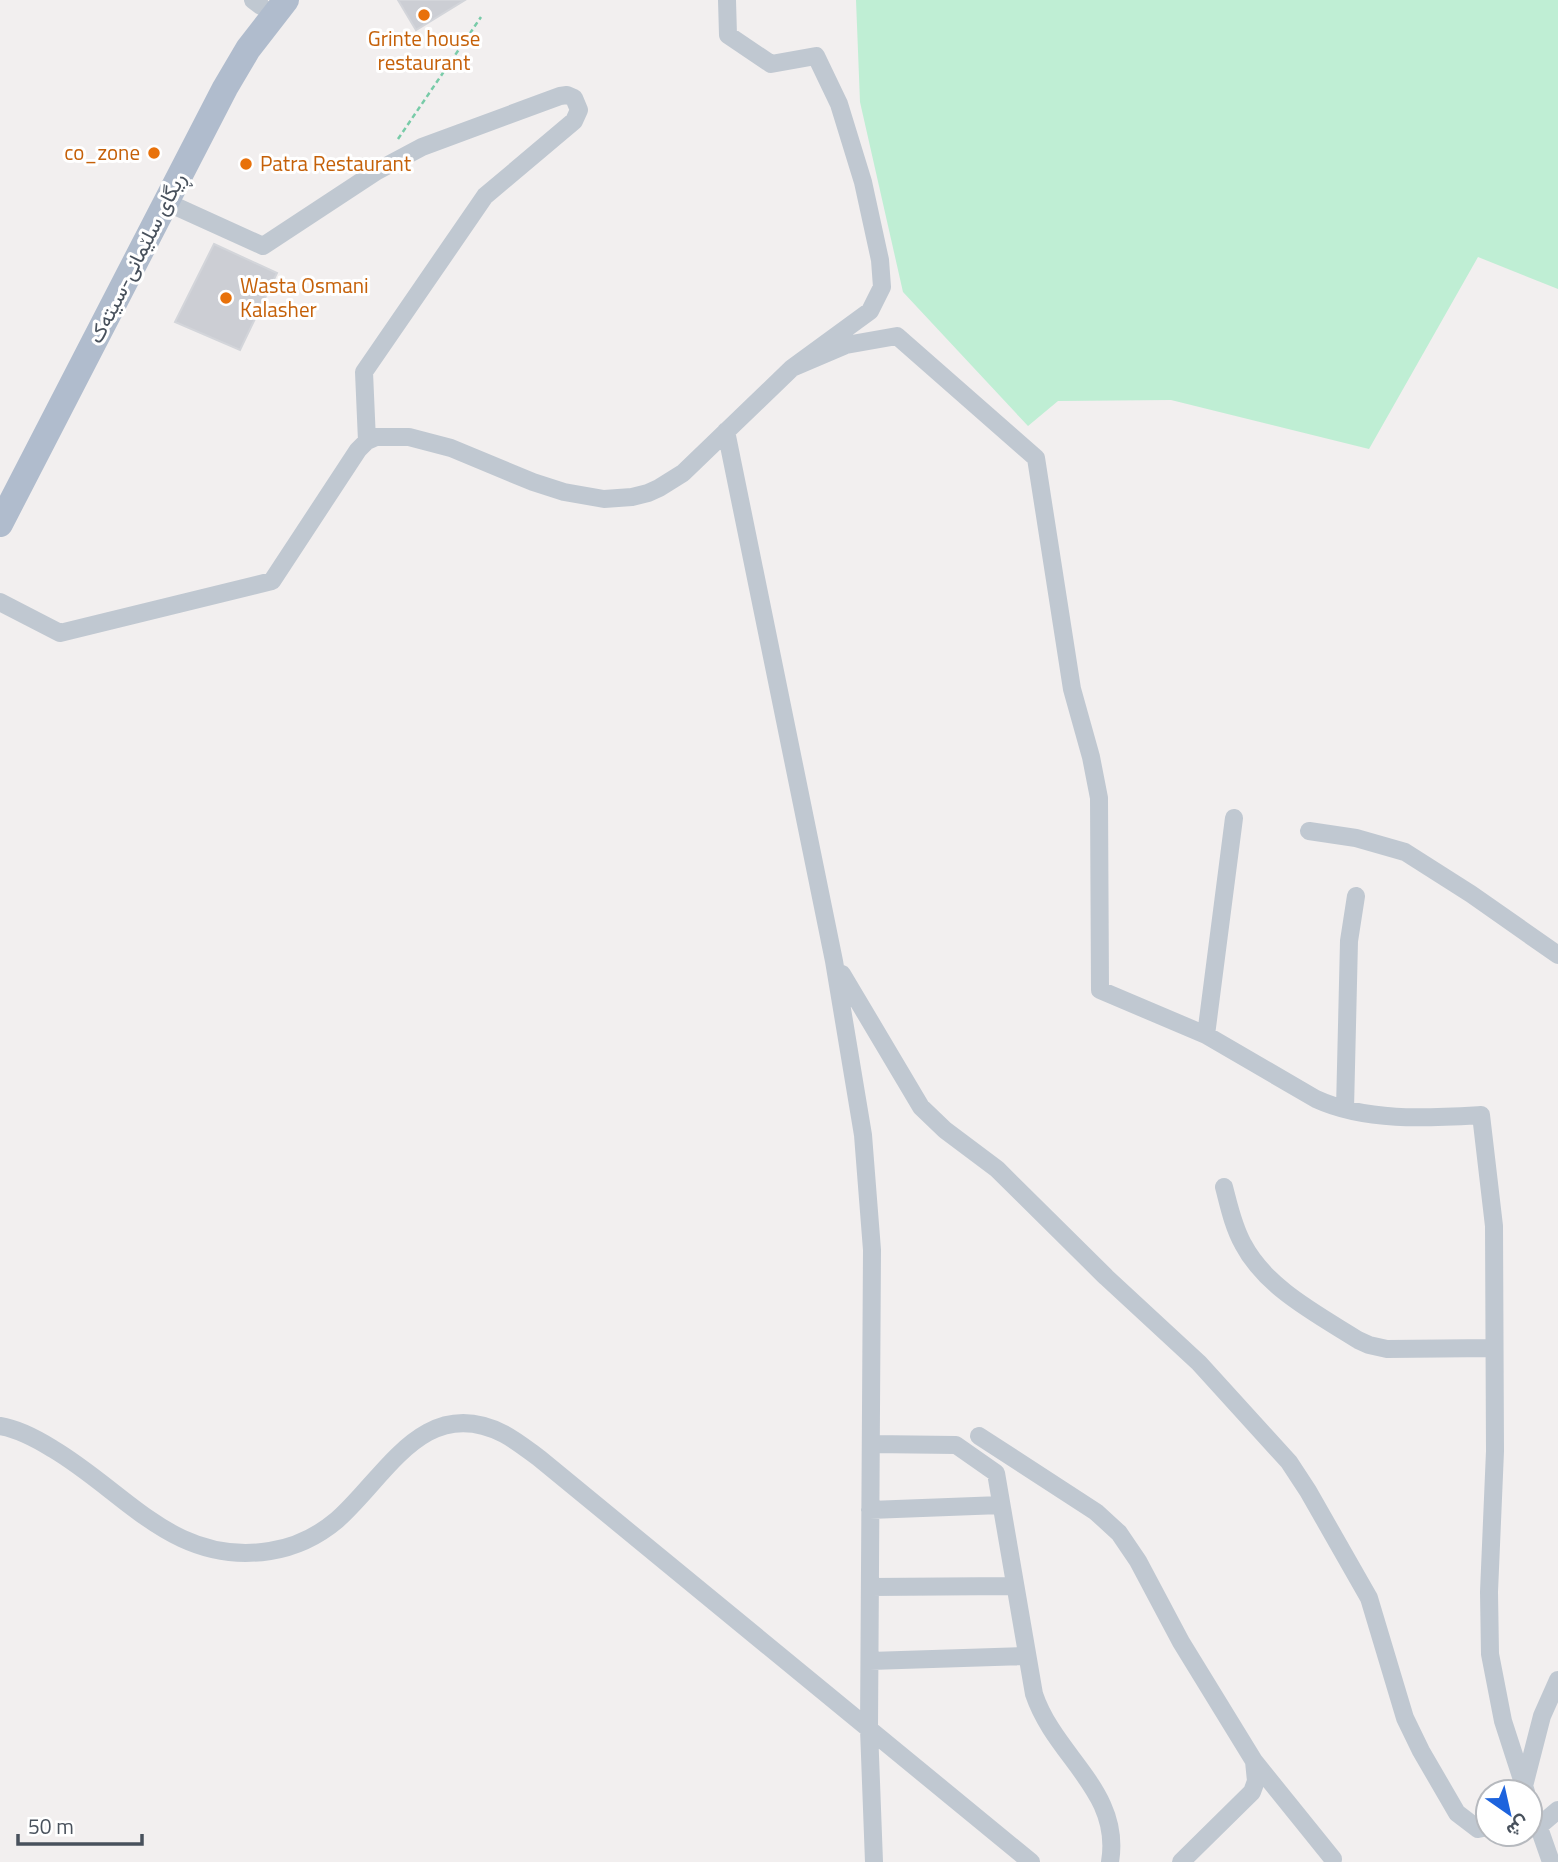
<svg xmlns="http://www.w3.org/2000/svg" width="1558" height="1862" font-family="'Titillium Web',Vazirmatn,sans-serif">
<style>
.green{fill:#bfeed4}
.building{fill:#ccced4;stroke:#d3d5da;stroke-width:2}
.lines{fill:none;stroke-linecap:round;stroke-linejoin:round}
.path{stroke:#78cba8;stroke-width:2.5;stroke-dasharray:5 3.5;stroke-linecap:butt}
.street{stroke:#c0c8d1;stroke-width:18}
.primary{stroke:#b0bccd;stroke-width:26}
.food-dot{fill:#e8710a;stroke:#fff;stroke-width:2.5}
.labels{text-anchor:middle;stroke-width:6;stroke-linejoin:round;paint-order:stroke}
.food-label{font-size:21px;fill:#c56008;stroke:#fff;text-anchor:start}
.street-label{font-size:21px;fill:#48515c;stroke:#fff}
</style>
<rect width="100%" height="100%" fill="#f2efef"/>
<!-- green -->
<path class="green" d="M 856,0 L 1558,0 L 1558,289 L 1478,257 L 1369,449 L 1171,400 L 1058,401 L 1028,426 L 903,292 L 860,102 Z"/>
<!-- building -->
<path class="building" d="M 398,0 L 465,0 L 416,30 Z
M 214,244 L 277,273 L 240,350 L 175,322 Z"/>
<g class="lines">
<!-- path -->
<path class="path" d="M 398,139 L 481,17"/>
<!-- street -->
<path class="street" d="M 253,0 L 261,6
M 166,202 L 263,246 L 377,171 L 422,147 L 560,96 L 567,95 L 574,98 L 579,110 L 574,121 L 485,196 L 364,372 L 367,441
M 792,368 L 846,345 L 897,336 L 1036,458 L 1072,689 L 1091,757 L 1099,798 L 1100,990 L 1206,1035 L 1316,1099 C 1366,1122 1428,1118 1481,1115 L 1494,1226 L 1495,1451 L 1489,1592 L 1490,1654 L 1503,1721 L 1526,1792
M 726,431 L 834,961 L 863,1135 L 872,1250 L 869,1729 L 874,1862
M 0,602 L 60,633 L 272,581 L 358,450 L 367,441 L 376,437 L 409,437 L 451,448 L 533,482 L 564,492 L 604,499 L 632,497 L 648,493 L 659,488 L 683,473 L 792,368 L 870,311 L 882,287 L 880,260 L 863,182 L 839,104 L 816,56 L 771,64 L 728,35 L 727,0
M 1309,831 L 1356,838 L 1405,852 L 1471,894 L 1558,955
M 842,974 L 921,1107 L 945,1130 L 997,1169 L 1106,1277 L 1199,1363 L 1289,1462 L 1308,1491 L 1369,1598 L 1405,1718 L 1421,1751 L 1457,1813 L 1478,1829 L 1488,1827
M 1206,1035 L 1234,818
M 1345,1109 L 1349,941 L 1356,896
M 1224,1187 C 1229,1206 1233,1226 1243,1244 C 1266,1288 1317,1314 1358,1340 L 1369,1345 L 1387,1349 L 1494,1348
M 0,1426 C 19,1429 37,1439 53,1449 C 127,1493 174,1566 270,1551 C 295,1547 318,1536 337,1520 C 386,1477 424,1393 504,1434 C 517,1441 528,1450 539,1458 L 1031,1862
M 979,1436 L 1096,1512 L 1119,1533 L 1138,1561 L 1181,1642 L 1254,1761 L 1333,1859
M 871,1444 L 956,1445 L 996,1473 L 1034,1694 C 1055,1757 1122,1791 1110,1862
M 870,1510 L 1001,1505
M 870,1587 L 1015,1586
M 870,1661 L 1026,1656
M 1524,1786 L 1542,1716 L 1558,1680
M 1530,1802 L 1551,1862
M 1539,1826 L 1558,1810
M 1181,1862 L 1252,1792 L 1256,1781 L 1254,1761"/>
<!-- primary -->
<path class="primary" d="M 0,524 L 225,88 L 248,49 L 286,0"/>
</g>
<!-- markers -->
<g class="food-dot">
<circle cx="424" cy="15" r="7"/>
<circle cx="154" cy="153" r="7"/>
<circle cx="246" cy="164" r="7"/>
<circle cx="226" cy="298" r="7"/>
</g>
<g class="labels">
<!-- food labels -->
<g class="food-label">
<text x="424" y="46" text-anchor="middle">Grinte house<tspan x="424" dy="24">restaurant</tspan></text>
<text x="140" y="160" text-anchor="end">co_zone</text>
<text x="260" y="171">Patra Restaurant</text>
<text x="240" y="293">Wasta Osmani<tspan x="240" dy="24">Kalasher</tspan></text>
</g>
<!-- street labels -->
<g class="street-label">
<text transform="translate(137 258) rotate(-63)" y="7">ڕیگای سلێمانی-سیتەک</text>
</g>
</g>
<!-- north arrow -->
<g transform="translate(1509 1813) rotate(146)"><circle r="33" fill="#ffffff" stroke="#b6b9be" stroke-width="2"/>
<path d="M0-5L12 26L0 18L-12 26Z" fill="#1d63dd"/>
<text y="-10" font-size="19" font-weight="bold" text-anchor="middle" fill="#48515c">ش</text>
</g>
<!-- scale -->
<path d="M18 1834v10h124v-10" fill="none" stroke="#48515c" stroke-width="3.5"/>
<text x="28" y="1834" font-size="21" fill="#48515c" stroke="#ffffff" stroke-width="5" paint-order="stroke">50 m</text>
</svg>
